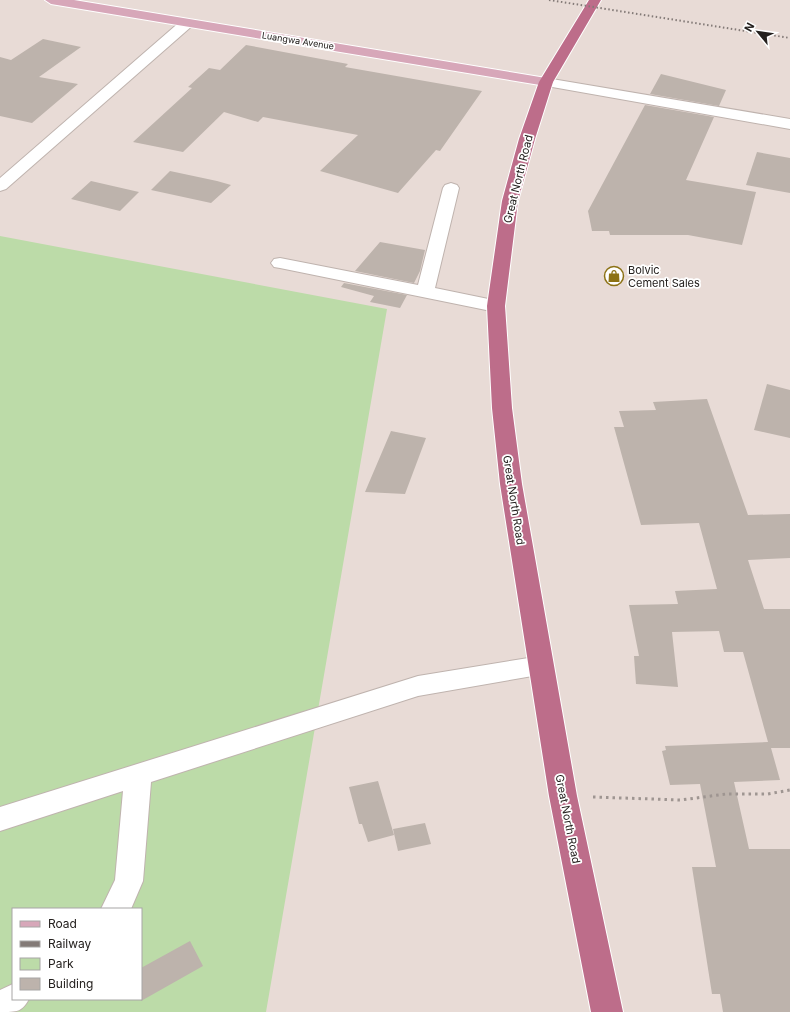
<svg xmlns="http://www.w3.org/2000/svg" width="790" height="1012" font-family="Inter,sans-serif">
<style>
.green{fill:#bcdba8;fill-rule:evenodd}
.building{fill:#bdb3ac}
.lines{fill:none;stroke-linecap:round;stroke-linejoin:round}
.minor-casing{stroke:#bfb3ae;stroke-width:2}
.major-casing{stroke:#fff;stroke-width:2}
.highway-casing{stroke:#fff;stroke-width:2}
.path{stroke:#9e9591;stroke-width:3;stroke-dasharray:2.5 4;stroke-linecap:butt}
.minor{fill:#fff;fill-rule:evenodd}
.major{fill:#d7a7b9;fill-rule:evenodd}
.highway{fill:#bd6d8a;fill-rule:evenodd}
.rail{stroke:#837a77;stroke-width:2;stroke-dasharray:1.5 2.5;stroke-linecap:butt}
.labels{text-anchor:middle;stroke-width:3.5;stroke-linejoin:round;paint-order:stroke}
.far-street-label{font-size:9px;fill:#24201e;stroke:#fff}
.street-label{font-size:11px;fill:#24201e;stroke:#fff}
.poi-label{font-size:11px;fill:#24201e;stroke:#fff;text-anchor:start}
</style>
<rect width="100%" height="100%" fill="#e8dbd6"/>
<!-- green -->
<path class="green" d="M 0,236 L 387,309 L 266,1012 L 0,1012 ZM 13,909 L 141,909 L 141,999 L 13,999 Z"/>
<!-- building -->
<path class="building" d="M 43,39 L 81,47 L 39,77 L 78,84 L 32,123 L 0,116 L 0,57 L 11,60 Z
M 246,45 L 348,64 L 345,67 L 482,91 L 440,151 L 436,150 L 398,193 L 320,171 L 358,135 L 263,117 L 258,122 L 224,112 L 183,152 L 133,142 L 192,88 L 188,87 L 209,68 L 220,70 Z
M 661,74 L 726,90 L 719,106 L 650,94 Z
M 645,105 L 714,117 L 686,180 L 756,192 L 742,245 L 688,235 L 610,235 L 609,231 L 592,231 L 588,211 Z
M 757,152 L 790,158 L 790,193 L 746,185 Z
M 170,171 L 217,181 L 231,185 L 211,203 L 151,190 Z
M 91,181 L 139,192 L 120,211 L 71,199 Z
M 380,242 L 425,250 L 420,271 L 414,283 L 355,271 Z
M 344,283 L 407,295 L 400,308 L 370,302 L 374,296 L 341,287 Z
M 767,384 L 790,390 L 790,438 L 754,430 Z
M 707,399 L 748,515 L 790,514 L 790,558 L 748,560 L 764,609 L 790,609 L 790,748 L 771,748 L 780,780 L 734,782 L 749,849 L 790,849 L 790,1012 L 723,1012 L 720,994 L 712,994 L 692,867 L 716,867 L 700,784 L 670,785 L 662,751 L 666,750 L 665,746 L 768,742 L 743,652 L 724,652 L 719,631 L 672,632 L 678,687 L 636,684 L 634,656 L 639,656 L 629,605 L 678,604 L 675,591 L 717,589 L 699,523 L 641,525 L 614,427 L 624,427 L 619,411 L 656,410 L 653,402 Z
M 391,431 L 426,438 L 405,494 L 365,492 Z
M 378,781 L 394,835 L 368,842 L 362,824 L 359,824 L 349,787 Z
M 425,823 L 431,844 L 398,851 L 393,829 Z
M 190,941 L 203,966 L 141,1001 L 141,968 Z"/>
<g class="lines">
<!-- minor casing -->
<g class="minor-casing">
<path id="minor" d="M 187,19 L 192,20 L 194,23 L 192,26 L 6,189 L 0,191 L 0,178 L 182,20 Z
M 546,78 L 790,119 L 790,129 L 541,85 L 539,82 L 541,79 Z
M 451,183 L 457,185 L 459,188 L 435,288 L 503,302 L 505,306 L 503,310 L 496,312 L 280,268 L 274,267 L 271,263 L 274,259 L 280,258 L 418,285 L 443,188 L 445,185 Z
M 541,656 L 550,659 L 553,666 L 550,673 L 418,696 L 151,782 L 143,881 L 131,909 L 101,909 L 115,880 L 123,791 L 0,831 L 0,807 L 418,676 Z
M 13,984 L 13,999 L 29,999 C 22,1012 17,1012 0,1012 L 0,990 Z"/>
</g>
<!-- major casing -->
<g class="major-casing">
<path id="major" d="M 45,0 L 74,0 L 546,78 L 551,79 L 553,82 L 551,85 L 546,86 L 51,4 Z"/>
</g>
<!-- highway casing -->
<g class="highway-casing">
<path id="highway" d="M 589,0 L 601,0 L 553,82 L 535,139 L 518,201 L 505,306 L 512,408 L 522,484 L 577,796 L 623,1012 L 591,1012 L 549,796 L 500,484 L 492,408 L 487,306 L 502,201 L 519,139 L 539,82 Z"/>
</g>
<!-- path -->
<path class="path" d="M 593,797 L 681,800 L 726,794 L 768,794 L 790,790"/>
<!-- minor -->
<use href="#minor" class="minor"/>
<!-- major -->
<use href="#major" class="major"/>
<!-- highway -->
<use href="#highway" class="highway"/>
<!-- rail -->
<path class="rail" d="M 549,0 L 790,38"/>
</g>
<!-- icons -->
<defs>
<g id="shop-ring" transform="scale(1)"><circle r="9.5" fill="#fff" stroke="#8c7215" stroke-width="1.5"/><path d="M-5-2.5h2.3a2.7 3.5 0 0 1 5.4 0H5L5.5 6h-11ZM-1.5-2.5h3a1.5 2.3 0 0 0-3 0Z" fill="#8c7215"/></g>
</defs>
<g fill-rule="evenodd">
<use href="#shop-ring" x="614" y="276"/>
</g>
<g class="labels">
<!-- far-street labels -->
<g class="far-street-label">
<text transform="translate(298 41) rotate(9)" y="3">Luangwa Avenue</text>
</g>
<!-- street labels -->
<g class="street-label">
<text transform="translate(518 179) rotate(-76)" y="4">Great North Road</text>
<text transform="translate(514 500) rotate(81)" y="4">Great North Road</text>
<text transform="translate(568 819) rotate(79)" y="4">Great North Road</text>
</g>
<!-- poi labels -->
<g class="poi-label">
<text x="628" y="274">Bolvic<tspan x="628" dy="13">Cement Sales</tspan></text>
</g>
</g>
<!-- legend -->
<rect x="12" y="908" width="130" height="92" fill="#ffffff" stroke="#a7a6a5"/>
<rect x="20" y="921" width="20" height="6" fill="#d7a7b9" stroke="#a7a6a5"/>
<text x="48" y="928" font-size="12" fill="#24201e">Road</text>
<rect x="20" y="941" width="20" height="6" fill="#837a77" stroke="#a7a6a5"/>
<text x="48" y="948" font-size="12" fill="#24201e">Railway</text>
<rect x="20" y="958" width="20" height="12" fill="#bcdba8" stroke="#a7a6a5"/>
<text x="48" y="968" font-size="12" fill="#24201e">Park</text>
<rect x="20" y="978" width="20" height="12" fill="#bdb3ac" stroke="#a7a6a5"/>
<text x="48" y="988" font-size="12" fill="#24201e">Building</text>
<!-- north arrow -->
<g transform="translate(758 32) rotate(299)" stroke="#ffffff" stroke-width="3" paint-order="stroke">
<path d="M0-3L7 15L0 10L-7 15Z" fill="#24201e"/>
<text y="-6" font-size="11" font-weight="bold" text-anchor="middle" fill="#24201e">N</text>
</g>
</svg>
